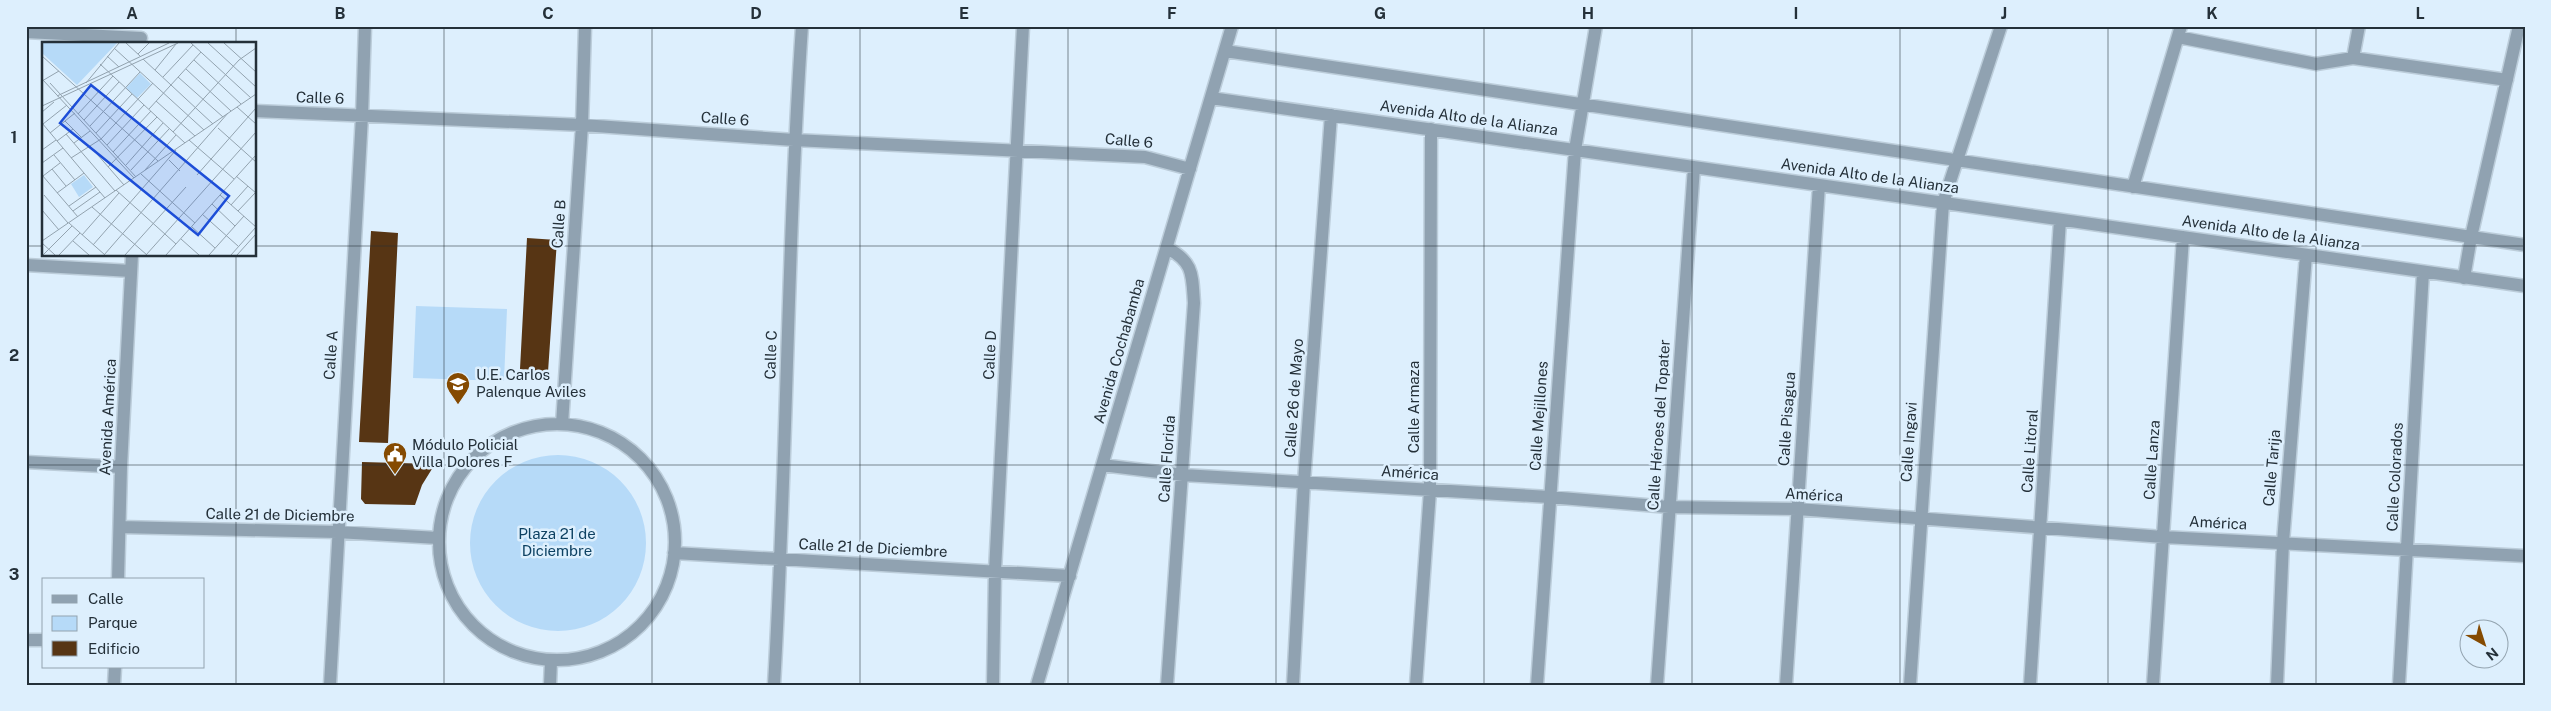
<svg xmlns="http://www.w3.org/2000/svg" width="2551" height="711" font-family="'Public Sans',sans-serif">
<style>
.green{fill:#b6daf8}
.building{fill:#573514}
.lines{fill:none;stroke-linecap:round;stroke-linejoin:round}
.minor-casing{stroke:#bccdda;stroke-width:15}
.minor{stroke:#90a2b1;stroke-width:12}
.grid{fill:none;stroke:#243039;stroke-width:1;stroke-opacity:0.55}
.labels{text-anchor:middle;stroke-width:5;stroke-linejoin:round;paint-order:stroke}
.street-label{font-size:15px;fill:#243039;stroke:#ddeffd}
.poi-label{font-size:15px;fill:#243039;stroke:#ddeffd;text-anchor:start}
.park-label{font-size:15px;fill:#0d4162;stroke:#ddeffd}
.inset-road{fill:none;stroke:#93a3af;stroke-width:1}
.view{fill:#1d4ed8;fill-opacity:0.15;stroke:#1d4ed8;stroke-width:2.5}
.inset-edge{fill:none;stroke:#243039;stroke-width:2.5}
.neatline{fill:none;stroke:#243039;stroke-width:2}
.grid-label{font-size:16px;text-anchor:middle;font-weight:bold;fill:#243039}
</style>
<rect width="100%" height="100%" fill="#ddeffd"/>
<!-- green -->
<path class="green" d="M 416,306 L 507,309 L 504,381 L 413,378 Z
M470 543a88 88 0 1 1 176 0a88 88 0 1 1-176 0Z"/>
<!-- building -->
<path class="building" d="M 371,231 L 398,233 L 388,443 L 359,442 Z
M 527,238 L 557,240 L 548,372 L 520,369 Z
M 362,462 L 435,464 L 422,485 L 415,505 L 365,504 L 361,499 Z"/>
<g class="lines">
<!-- minor casing -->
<g class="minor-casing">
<path id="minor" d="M 26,32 L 141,38
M 2178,37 L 2316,64 L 2353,58 L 2507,80
M 1225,51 L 2525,245
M 2353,58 L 2359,26
M 1211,98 L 2525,286
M 255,111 L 582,125 L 794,140 L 1145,157 L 1190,169
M 2133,187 L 2181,26
M 1167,248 C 1194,262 1192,275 1194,303 L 1167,685
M 26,265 L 131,271
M 2464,278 L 2471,237 L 2519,26
M439 542a118 118 0 1 1 236 0a118 118 0 1 1-236 0Z
M 562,424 L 582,125 L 585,26
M 26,462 L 121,467
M 1102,465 L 1183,475 L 1549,497 L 1669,507 L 1798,509 L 2163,537 L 2525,556
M 120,527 L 337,532 L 438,538
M 674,553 L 1070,576
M 118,580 L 121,467 L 132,255
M 26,640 L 44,640
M 114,685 L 115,667
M 330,685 L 362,116 L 365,26
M 550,685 L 551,661
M 774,685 C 787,465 787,245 802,26
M 993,685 L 995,571 L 1023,26
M 1037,685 L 1232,26
M 1293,685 L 1304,482 L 1331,115
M 1416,685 L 1430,491 L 1431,129
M 1537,685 L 1575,150 L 1596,26
M 1657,685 L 1694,167
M 1786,685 L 1819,185
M 1910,685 L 1943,203 L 2001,26
M 2030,685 L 2060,220
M 2153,685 L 2183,237
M 2277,685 L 2283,542 L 2306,255
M 2399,685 L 2423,272"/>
</g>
<!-- minor -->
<use href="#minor" class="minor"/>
</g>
<!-- grid -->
<path class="grid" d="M 236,26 L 236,44M 444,26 L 444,685M 652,26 L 652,685M 860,26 L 860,685M 1068,26 L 1068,685M 1276,26 L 1276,685M 1484,26 L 1484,685M 1692,26 L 1692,685M 1900,26 L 1900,685M 2108,26 L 2108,685M 2316,26 L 2316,685M 26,246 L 44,246M 255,246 L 2525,246M 236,255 L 236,685M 26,465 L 2525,465"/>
<!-- icons -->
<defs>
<g id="school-pin" transform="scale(1.25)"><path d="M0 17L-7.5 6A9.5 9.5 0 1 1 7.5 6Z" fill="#854a01" stroke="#ddeffd"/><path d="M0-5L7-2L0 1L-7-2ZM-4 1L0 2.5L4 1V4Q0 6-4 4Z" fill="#fff"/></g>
<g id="civic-pin" transform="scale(1.25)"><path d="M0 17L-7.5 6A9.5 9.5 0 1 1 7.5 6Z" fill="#854a01" stroke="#ddeffd"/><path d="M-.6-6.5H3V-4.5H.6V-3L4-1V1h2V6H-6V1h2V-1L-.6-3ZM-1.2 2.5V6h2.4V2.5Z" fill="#fff"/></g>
</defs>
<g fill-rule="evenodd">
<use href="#school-pin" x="458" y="384"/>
<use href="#civic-pin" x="395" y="454"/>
</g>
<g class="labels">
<!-- street labels -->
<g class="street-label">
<text transform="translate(320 98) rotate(2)" y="5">Calle 6</text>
<text transform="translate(1469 118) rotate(8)" y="5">Avenida Alto de la Alianza</text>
<text transform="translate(725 119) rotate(4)" y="5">Calle 6</text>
<text transform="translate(1129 141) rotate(5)" y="5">Calle 6</text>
<text transform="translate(1870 176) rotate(8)" y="5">Avenida Alto de la Alianza</text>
<text transform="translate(559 224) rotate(-86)" y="5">Calle B</text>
<text transform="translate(2271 233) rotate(8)" y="5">Avenida Alto de la Alianza</text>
<text transform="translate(1119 351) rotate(-74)" y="5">Avenida Cochabamba</text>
<text transform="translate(331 355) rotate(-86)" y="5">Calle A</text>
<text transform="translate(771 355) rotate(-88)" y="5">Calle C</text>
<text transform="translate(990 355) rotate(-87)" y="5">Calle D</text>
<text transform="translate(1294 398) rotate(-86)" y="5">Calle 26 de Mayo</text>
<text transform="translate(1414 407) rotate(-90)" y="5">Calle Armaza</text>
<text transform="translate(1539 416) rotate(-86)" y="5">Calle Mejillones</text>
<text transform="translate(108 417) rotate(-87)" y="5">Avenida América</text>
<text transform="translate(1787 419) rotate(-86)" y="5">Calle Pisagua</text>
<text transform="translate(1659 425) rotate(-86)" y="5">Calle Héroes del Topater</text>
<text transform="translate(1909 442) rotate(-86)" y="5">Calle Ingavi</text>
<text transform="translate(2030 451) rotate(-86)" y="5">Calle Litoral</text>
<text transform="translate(1167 459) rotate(-86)" y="5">Calle Florida</text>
<text transform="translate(2152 460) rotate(-86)" y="5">Calle Lanza</text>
<text transform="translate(2272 468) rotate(-85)" y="5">Calle Tarija</text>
<text transform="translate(1410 473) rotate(4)" y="5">América</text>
<text transform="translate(2395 477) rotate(-87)" y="5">Calle Colorados</text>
<text transform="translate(1814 495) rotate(3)" y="5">América</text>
<text transform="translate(280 515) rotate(1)" y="5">Calle 21 de Diciembre</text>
<text transform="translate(2218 523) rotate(3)" y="5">América</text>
<text transform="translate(873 548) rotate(3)" y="5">Calle 21 de Diciembre</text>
</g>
<!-- poi labels -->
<g class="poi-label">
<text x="476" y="380">U.E. Carlos<tspan x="476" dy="17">Palenque Aviles</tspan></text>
<text x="412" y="450">Módulo Policial<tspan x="412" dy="17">Villa Dolores F</tspan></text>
</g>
<!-- park labels -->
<g class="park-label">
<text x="557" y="539">Plaza 21 de<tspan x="557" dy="17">Diciembre</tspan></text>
</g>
</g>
<!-- overview -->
<g transform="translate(42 42)">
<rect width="214" height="214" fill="#ddeffd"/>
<path d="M 0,1 L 75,1 L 35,43 L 0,11 ZM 98,31 L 109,42 L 95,56 L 84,46 ZM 42,133 L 51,145 L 37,155 L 29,142 Z" fill="#b6daf8"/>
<path class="inset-road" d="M 84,1 L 98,14M 149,1 L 209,56M 166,1 L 214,45M 182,1 L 214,30M 72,6 L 162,88M 96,12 L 107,1M 0,14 L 116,119M 65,14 L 77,25M 101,17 L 171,82M 152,18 L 199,62M 58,22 L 143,101M 144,27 L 189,69M 113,28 L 134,2M 121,35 L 151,3M 136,35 L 181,75M 1,38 L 92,136M 0,39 L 17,29M 8,41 L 94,135M 44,41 L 77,1M 15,54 L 127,1M 114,59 L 153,94M 0,64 L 136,1M 30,65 L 49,43M 195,65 L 214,82M 107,67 L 159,10M 0,70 L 12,60M 36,72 L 71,34M 42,78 L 77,40M 23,79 L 39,95M 0,81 L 63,156M 1,82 L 25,63M 48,84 L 98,30M 176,86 L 214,120M 131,90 L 197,18 L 214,6M 8,91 L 33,71M 54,91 L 90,52M 24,92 L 73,149M 147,98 L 192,137M 15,99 L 31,87M 32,101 L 48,89M 65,103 L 102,63M 48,104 L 82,143M 0,108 L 14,98M 71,110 L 109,69M 12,113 L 33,138M 29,116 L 59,97 L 111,41M 127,118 L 138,129M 0,121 L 21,106M 84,123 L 121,81M 66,125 L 115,75M 10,127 L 24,144M 89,128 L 127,87M 103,128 L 134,93M 99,132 L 153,181M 0,133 L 36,175M 155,133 L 214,66M 1,134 L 18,121M 194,134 L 214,151M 74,148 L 134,202M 15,151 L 42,131M 2,153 L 26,181M 178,153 L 214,185M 170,162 L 193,184M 189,163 L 206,144M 27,164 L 54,145M 50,165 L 105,213M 0,168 L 17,188M 31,169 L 58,150M 196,169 L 213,151M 160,172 L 196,204M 27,181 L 63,213M 150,185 L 173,206M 40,193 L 77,151M 139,197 L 157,213M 0,199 L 214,52M 31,199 L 47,213M 0,201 L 13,213M 51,203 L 134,108M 1,213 L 30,184M 17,213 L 38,191M 62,213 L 186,71M 83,213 L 144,145M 104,213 L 214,90M 124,213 L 214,113M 167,213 L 202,174M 189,213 L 214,185M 195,213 L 214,192"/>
<path class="view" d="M 49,43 L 187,154 L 156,193 L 18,81 Z"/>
<rect width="214" height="214" class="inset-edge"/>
</g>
<!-- border -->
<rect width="2551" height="711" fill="none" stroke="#ddeffd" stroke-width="55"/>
<!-- legend -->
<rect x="42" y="578" width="162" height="90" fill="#ddeffd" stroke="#93a3af"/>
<rect x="52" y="595" width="25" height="8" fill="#90a2b1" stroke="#93a3af"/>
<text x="88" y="604" font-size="15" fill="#243039">Calle</text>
<rect x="52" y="616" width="25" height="15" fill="#b6daf8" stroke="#93a3af"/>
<text x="88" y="628" font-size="15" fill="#243039">Parque</text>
<rect x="52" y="641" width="25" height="15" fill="#573514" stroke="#93a3af"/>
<text x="88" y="654" font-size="15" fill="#243039">Edificio</text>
<!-- north arrow -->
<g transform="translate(2484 644) rotate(141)"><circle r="24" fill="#ddeffd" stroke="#93a3af"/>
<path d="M0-4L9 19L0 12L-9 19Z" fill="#854a01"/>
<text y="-8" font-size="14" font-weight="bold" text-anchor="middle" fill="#243039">N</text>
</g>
<rect x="28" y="28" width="2496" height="656" class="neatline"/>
<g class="grid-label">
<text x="132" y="19">A</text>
<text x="340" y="19">B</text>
<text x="548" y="19">C</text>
<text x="756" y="19">D</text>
<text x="964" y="19">E</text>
<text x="1172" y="19">F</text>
<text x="1380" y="19">G</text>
<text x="1588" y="19">H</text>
<text x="1796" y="19">I</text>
<text x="2004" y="19">J</text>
<text x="2212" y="19">K</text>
<text x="2420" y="19">L</text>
<text x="14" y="143">1</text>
<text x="14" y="361">2</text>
<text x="14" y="580">3</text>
</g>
</svg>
